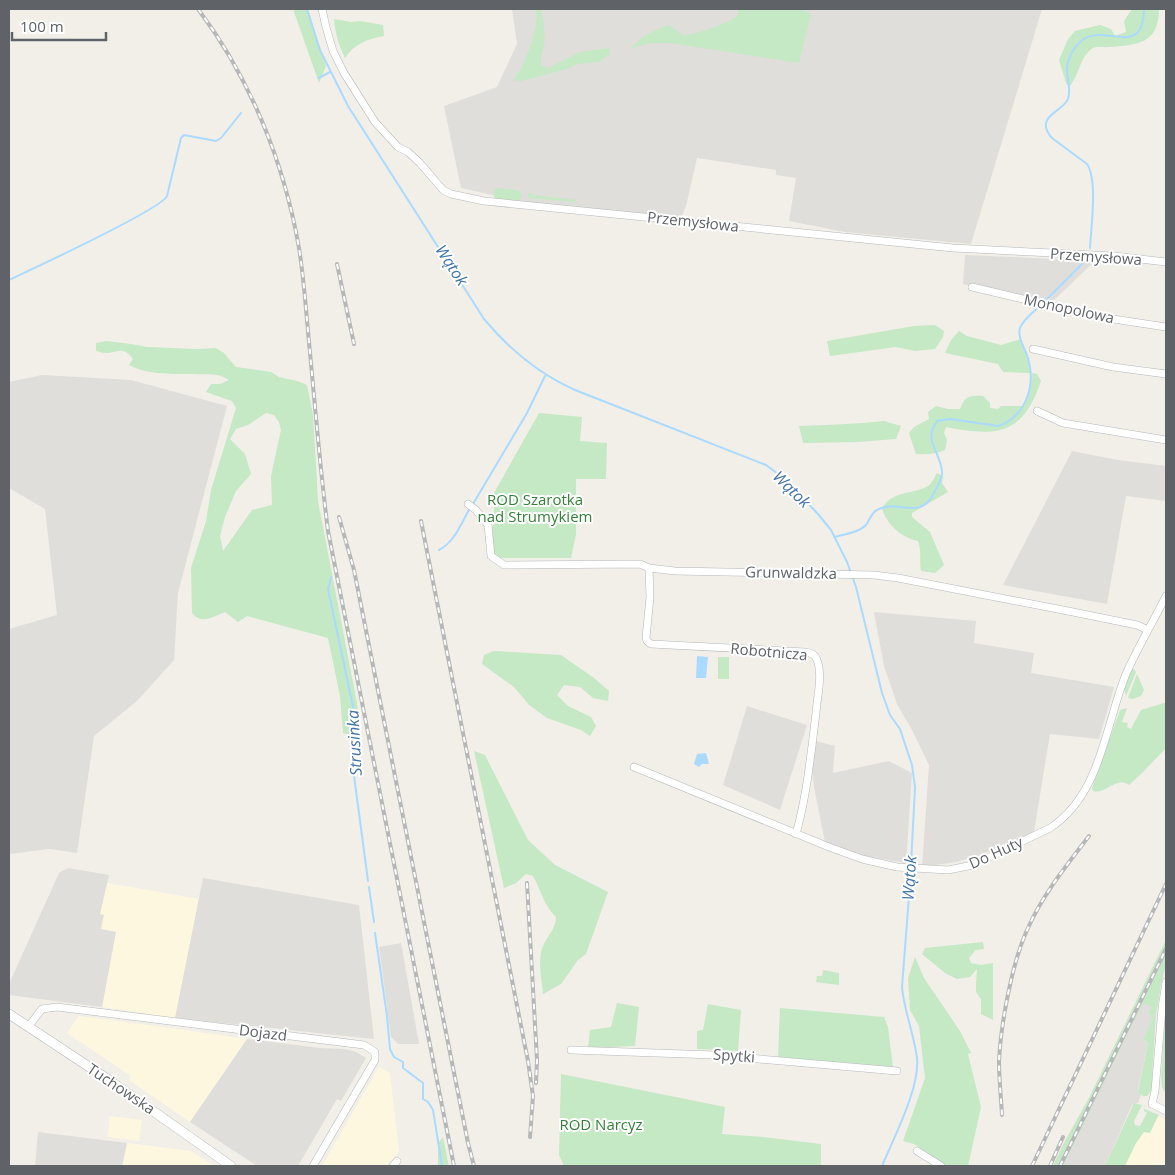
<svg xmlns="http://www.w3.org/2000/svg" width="1175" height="1175" font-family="'Open Sans',sans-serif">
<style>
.commercial{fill:#fef7e0}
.industrial{fill:#e0deda}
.green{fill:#c5e8c5;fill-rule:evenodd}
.water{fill:#aadaff}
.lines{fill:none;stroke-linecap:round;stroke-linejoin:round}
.stream{stroke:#aadaff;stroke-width:2}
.minor-casing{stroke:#b5b8bc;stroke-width:8}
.tertiary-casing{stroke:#b5b8bc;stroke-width:10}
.minor{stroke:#fff;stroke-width:7}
.tertiary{stroke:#fff;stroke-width:9}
.rail-casing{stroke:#b6b7b8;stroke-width:4}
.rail{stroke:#fff;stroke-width:2;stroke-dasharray:5.5;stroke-linecap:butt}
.labels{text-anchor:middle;stroke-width:4;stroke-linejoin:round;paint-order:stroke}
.street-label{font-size:15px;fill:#5f6368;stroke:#fff}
.park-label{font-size:15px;fill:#348238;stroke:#fff}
.water-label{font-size:16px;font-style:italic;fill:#4174aa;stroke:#fff}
</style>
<rect width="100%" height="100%" fill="#f1efe8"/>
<!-- commercial -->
<path class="commercial" d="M 107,883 L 199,899 L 175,1018 L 102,1007 L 116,932 L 101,929 L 100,914 Z
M 79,1016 L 185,1030 L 247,1039 L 190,1122 L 129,1080 L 131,1076 L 67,1033 Z
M 379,1067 L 390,1073 L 399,1152 L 386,1166 L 322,1166 Z
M 110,1116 L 142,1120 L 139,1141 L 108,1137 Z
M 1158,1116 L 1166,1120 L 1166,1166 L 1119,1166 L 1141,1132 Z
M 127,1143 L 191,1151 L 214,1166 L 122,1166 Z"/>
<!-- industrial -->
<path class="industrial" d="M 512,9 L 1042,9 L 971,244 L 845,232 L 789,221 L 796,178 L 776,175 L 776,170 L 697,158 L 686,206 L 681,218 L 550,208 L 461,188 L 444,106 L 497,87 L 517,44 Z
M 965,255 L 1083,260 L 1095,261 L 1051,303 L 963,284 Z
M 42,375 L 131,380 L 227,406 L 178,593 L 174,660 L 137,701 L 94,736 L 77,853 L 50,849 L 9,854 L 9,629 L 57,615 L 45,509 L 9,488 L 9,382 Z
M 1072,451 L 1118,460 L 1166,466 L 1166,501 L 1126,496 L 1107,604 L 1003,585 Z
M 874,612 L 976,621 L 974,643 L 1034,653 L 1031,673 L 1114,687 L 1099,739 L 1050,734 L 1034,832 L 978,856 L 956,862 L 922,867 L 929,765 L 912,730 L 897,704 L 884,666 Z
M 747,706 L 807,725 L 780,810 L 723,785 Z
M 816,741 L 835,746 L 833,773 L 889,761 L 912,773 L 906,863 L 860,855 L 825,842 L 814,787 L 812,768 Z
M 68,868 L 109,875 L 100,914 L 104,915 L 101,929 L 116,932 L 102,1007 L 9,995 L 9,984 L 59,873 Z
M 203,878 L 359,905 L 374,1039 L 175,1018 Z
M 1166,940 L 1166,964 L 1161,984 L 1156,1015 L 1155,1015 L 1143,1039 L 1148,1043 L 1138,1090 L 1141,1095 L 1138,1103 L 1134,1103 L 1131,1107 L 1105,1166 L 1053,1166 L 1064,1143 L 1089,1098 Z
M 401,943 L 419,1044 L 398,1044 L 391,1037 L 379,947 Z
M 247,1039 L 320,1048 L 344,1049 L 356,1052 L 366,1058 L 341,1101 L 337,1099 L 298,1166 L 257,1166 L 190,1122 Z
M 38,1132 L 127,1143 L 122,1166 L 35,1166 Z"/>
<!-- green -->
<path class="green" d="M 293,9 L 307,9 L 326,66 L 319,83 Z
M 536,9 L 541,9 C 543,20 546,34 544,45 C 543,53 540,58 541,65 L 548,68 L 580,52 L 609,48 L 609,54 L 599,62 L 578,64 L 570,68 L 534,78 L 520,81 L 513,80 C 525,66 540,27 536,9 Z
M 739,9 L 802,9 L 811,14 L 799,63 L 670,43 L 651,43 L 630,49 C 640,37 653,30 669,25 L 684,36 C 694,34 731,23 737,16 C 738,14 738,11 739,9 Z
M 1132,9 L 1159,9 C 1159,44 1137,45 1108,47 C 1104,48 1097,46 1093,48 C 1079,57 1080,75 1069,87 L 1066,83 L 1059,60 L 1068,39 L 1075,31 L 1100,25 L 1111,29 L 1115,36 L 1126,32 L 1124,21 Z
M 334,19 L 351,22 L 360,21 L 383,25 L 384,36 C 367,39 354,44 345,58 C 339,45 335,34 334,19 Z
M 496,188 L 517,190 L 521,192 L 522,197 L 518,201 L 495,199 L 493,194 Z
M 528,193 L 534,194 L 534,195 L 576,200 L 576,202 L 528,198 Z
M 935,325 L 944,331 L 943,337 L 935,349 L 915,351 L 896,347 L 830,356 L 827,341 L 914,326 Z
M 959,331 L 967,336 L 1001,345 L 1021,339 L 1032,373 L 1037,374 L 1041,381 C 1023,435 997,437 946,427 L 944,433 L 947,440 L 945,450 C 935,454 927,455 916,454 L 909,433 L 914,427 L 929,419 L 928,412 L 936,406 L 948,409 L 960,409 C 964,396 971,395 983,396 L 990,403 L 990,408 L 998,409 L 1001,406 L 1024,406 L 1027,398 L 1032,373 L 1003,372 L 998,364 L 945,353 L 951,340 Z
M 106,341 L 131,344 L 147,347 L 197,349 L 216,348 L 224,353 L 236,367 L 271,372 L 279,377 L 297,381 L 307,385 L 313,415 L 318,501 L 360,719 L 358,736 L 343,733 L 340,696 L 328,638 L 247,616 L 238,622 L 225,612 C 212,617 202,625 192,613 L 191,568 L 206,521 L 211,490 L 236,408 L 232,401 L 206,392 L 211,384 L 220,384 L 229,380 C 217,372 209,375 195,374 C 174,374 147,375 129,365 L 133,359 C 124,347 120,351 108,353 C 104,353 100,352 96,351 L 96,343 ZM 266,413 L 274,415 L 279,422 L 281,430 L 271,476 L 272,505 L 252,510 L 223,551 L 220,536 L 225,517 L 236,491 L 251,474 L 245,454 L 230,439 L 236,429 L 248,425 Z
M 539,413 L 582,417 L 580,441 L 607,443 L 606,479 L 576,479 L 576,534 L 571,558 L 498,558 L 494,555 L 491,529 L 494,524 L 494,493 Z
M 884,421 L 901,426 L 896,439 L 858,442 L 803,443 L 799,426 C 828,425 856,424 884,421 Z
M 937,473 L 943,476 L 942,483 L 948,492 L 912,513 L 912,517 L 930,532 L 944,565 L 935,573 L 921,571 C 919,559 922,552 918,541 C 902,538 886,524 882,508 C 893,490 912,495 928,486 C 932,483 935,477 937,473 Z
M 494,651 L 561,655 L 594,678 L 609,691 L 608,701 L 593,698 L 580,687 L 564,685 L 557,695 L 568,706 L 591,717 L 596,726 L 590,736 L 581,730 L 547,718 L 529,705 L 514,687 L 482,664 L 484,655 Z
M 718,657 L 729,657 L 729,679 L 718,679 Z
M 1132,669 L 1134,669 L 1136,672 L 1126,696 L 1124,688 Z
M 1137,674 L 1144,690 L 1141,696 L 1133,699 L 1128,698 Z
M 1164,703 L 1166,704 L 1166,748 L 1142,773 L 1129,785 C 1117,775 1105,795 1093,791 L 1092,788 L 1120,710 L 1127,708 L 1122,722 L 1128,723 L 1127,727 L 1131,729 L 1141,710 Z
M 474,751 L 485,755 L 528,840 L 555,865 L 608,892 L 586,954 L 578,960 L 561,984 L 543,994 C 542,980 537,960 543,946 C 547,936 556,929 556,917 C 544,906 541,890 533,876 L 526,874 L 516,883 L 504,888 Z
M 1166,940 L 1166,964 L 1161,984 L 1157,1009 L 1144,1035 L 1152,1016 L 1148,1014 L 1152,1007 L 1143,1003 L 1063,1166 L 1053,1166 L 1064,1143 L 1089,1098 Z
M 983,942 L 984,949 L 976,950 L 969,958 L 971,963 L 981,965 L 993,963 L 993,1020 L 981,1014 L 981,999 L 976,992 L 976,985 L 977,969 L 970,977 L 957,979 L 945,973 L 922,954 L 925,948 Z
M 915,957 L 924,978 L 960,1031 L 971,1053 L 968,1054 L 981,1107 L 968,1166 L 947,1166 L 914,1144 L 903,1141 L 925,1078 L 919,1026 L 910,1010 L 908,978 Z
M 823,970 L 839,973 L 839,985 L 816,982 L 817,976 L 822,976 Z
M 1166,1001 L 1166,1094 L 1162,1087 L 1161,1077 Z
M 617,1003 L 639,1007 L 635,1046 L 588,1048 L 590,1030 L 611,1027 Z
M 708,1004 L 741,1010 L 738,1051 L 697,1049 L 697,1031 L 703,1030 Z
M 780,1008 L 884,1017 L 888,1027 L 893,1067 L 778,1057 Z
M 1155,1015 L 1156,1015 L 1152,1076 L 1153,1077 L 1153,1088 L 1147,1096 L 1143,1096 L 1138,1092 L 1148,1043 L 1143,1039 Z
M 561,1074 L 725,1107 L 722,1134 L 763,1137 L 821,1144 L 821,1166 L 564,1166 L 559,1155 Z
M 1134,1103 L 1142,1105 L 1134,1121 L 1135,1125 L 1140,1126 L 1147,1113 L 1144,1111 L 1144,1109 L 1159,1115 L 1158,1116 L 1150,1133 L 1144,1132 L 1136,1143 L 1125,1166 L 1105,1166 Z
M 443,1137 L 448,1162 L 449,1166 L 438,1166 L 438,1143 Z"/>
<!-- water -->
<path class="water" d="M 697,656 L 708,657 L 706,678 L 696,678 Z
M 706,753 L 709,764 L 702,764 L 699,767 L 694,764 L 697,754 Z"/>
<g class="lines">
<!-- stream -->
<path class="stream" d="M 307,9 L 320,50 L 348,106 L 484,319 C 509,349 539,374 575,390 L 766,465 L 786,480 L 818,514 L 831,530 L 847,562 L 856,587 L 882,693 L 890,715 L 900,729 L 912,765 L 915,787 L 911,865
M 319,78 L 330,72
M 1090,248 C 1091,228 1098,180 1087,164 L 1052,138 C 1033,116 1063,112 1068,99 C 1071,90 1068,81 1067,72 C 1066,60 1074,46 1084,39 C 1106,24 1143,59 1144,9
M 9,280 C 30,270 162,209 167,196 L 181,138 L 184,135 L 216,141 L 221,138 L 241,113
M 1044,302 L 1083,263
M 473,504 L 527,413 L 545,376
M 834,537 C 844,534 858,533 866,525 C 870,520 871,513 877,510 C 897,498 920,522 934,493 C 937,487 941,481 942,475 C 944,461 928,444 932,431 C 933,428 935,424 937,421 L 950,419 L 998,426 C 1026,417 1036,385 1028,358 C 1026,350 1017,338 1020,328 C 1023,319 1035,311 1041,305
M 439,550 C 454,543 462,522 470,508
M 331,577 L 328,589 L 355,716 L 353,768 L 368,881
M 369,887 L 374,922
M 375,933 L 387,1016 L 390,1049 L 394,1057 L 403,1062 L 403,1068 L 423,1083 L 423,1099 L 428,1102 L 433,1110 L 442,1166
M 882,1166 C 894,1137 920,1088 917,1058 C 914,1034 904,1011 902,987 L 911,870"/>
<!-- minor casing -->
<g class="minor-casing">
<path id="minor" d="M 322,9 L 326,27 L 333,51 L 344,73 L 375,122 L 398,147 L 408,152 L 420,163 L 443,190 L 451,194 L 484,201 L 953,248 L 1114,256 L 1166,262
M 972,287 L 1100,317 L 1166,327
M 1033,349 L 1113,367 L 1166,374
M 1037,411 L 1063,423 L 1166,440
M 468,504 L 476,510 L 488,525 L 491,556 L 504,565 L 640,564 L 649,568 L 675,571 L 874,575 L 898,578 L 1073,612 L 1137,625 L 1148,630
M 649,568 L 650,597 L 646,638 L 647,641 L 651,644 L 805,652 C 811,653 815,654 817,660 C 823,675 817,697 816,713 C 811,753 807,795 796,834
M 634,767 L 829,847 L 862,859 L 897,867 L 948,870 L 973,865 L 1050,828 C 1101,795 1105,726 1126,674 C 1138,647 1153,622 1166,596
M 1166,982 L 1162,1008 L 1155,1091 L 1152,1104 L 1166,1111
M 28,1027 L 42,1009 L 57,1007 L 364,1045 L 375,1052 L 375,1060 L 313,1166
M 571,1050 L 714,1055 L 897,1071
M 917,1151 L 941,1166
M 393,1166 L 397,1161"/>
</g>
<!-- tertiary casing -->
<g class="tertiary-casing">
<path id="tertiary" d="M 9,1014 L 109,1080 L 231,1166"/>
</g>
<!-- minor -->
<use href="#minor" class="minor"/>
<!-- tertiary -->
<use href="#tertiary" class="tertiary"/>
<!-- rail casing -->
<g class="rail-casing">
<path id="rail" d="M 198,9 C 250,78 284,162 299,248 C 304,279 306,311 309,342 C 315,405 320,468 328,531 L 454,1166
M 337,264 L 354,344
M 339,517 L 354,570 L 468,1143 L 474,1166
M 421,521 L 528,1061 L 533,1096 L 530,1137
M 527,883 L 537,1060 L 536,1083
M 1002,1115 C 1001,1097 999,1079 999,1061 C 1001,1023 1012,962 1028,928 C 1043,894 1067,865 1089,836
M 1032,1166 L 1166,884
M 1050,1166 L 1063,1137
M 1060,1166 L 1166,949"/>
</g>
<!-- rail -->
<use href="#rail" class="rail"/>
</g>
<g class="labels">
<!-- street labels -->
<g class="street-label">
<text transform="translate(693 222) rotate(6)" y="5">Przemysłowa</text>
<text transform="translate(1096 257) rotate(4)" y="5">Przemysłowa</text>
<text transform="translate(1069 309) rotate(12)" y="5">Monopolowa</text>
<text transform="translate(791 573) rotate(1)" y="5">Grunwaldzka</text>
<text transform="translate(769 652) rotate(5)" y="5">Robotnicza</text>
<text transform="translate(996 853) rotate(-24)" y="5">Do Huty</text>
<text transform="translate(263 1033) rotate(7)" y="5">Dojazd</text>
<text transform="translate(734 1056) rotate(4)" y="5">Spytki</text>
<text transform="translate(121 1089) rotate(34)" y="5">Tuchowska</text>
</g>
<!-- park labels -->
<g class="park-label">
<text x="535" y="505">ROD Szarotka<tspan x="535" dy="17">nad Strumykiem</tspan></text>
<text x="601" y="1130">ROD Narcyz</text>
</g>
<!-- water labels -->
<g class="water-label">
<text transform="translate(452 265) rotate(57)" y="6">Wątok</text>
<text transform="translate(792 489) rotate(44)" y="6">Wątok</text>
<text transform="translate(354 743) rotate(-93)" y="6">Strusinka</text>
<text transform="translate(909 878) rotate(-86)" y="6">Wątok</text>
</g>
</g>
<!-- border -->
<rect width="1175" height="1175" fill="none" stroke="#5f6368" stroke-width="20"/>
<!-- scale -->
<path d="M12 32v8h94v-8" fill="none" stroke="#5f6368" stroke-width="2.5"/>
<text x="20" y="32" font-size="15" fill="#5f6368" stroke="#ffffff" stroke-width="4" paint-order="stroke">100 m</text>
</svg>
